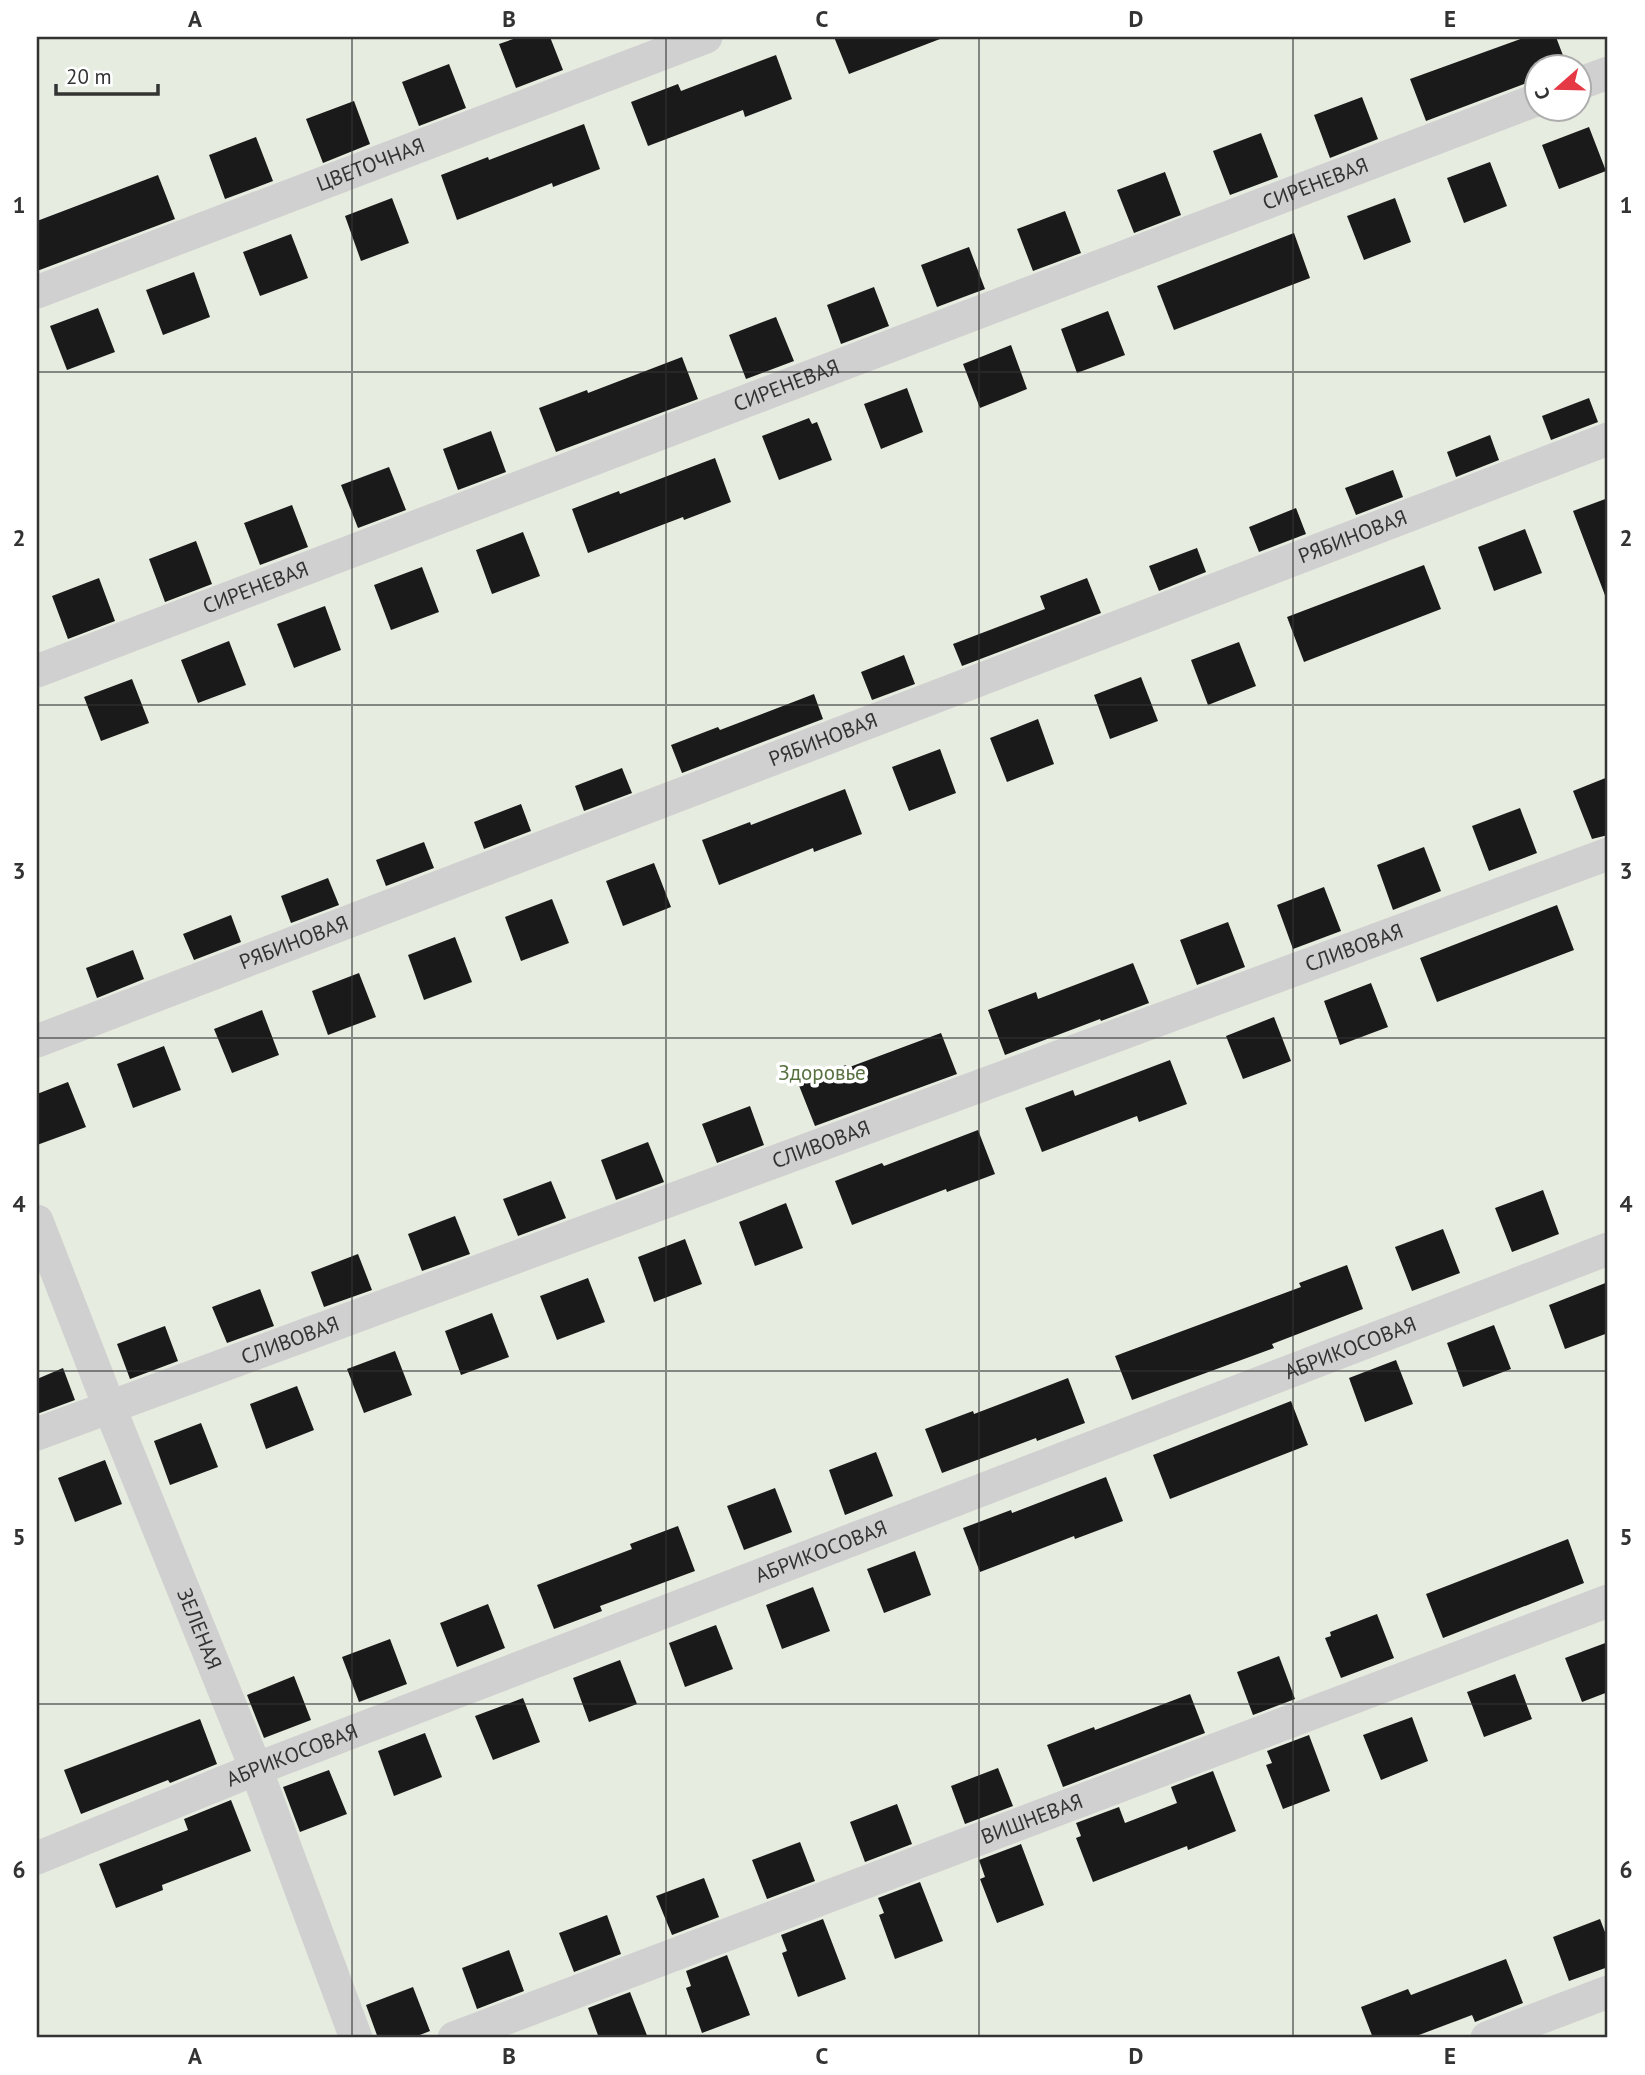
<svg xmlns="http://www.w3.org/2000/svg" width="1645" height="2075" font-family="'PT Sans',sans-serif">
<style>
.green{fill:#e6ecdf;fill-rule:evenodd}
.building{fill:#1a1a1a}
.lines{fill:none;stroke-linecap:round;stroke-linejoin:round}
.minor{stroke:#d0d0d0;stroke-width:33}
.grid{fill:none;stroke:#333;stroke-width:2;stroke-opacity:0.55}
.labels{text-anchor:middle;stroke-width:7;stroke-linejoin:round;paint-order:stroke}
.street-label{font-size:21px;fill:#333;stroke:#fff}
.park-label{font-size:21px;fill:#56703f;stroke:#fff}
.neatline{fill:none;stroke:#333;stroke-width:2.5}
.grid-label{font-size:23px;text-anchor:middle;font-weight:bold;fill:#333}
</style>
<rect width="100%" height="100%" fill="#fff"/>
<!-- green -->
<path class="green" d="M 37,37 L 1608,37 L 1608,2038 L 37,2038 ZM 1536,66 L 1578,66 L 1578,108 L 1536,108 Z"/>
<!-- building -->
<path class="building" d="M 519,37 L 550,37 L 563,70 L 516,88 L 499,44 Z
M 834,37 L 940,37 L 940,39 L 849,74 Z
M 1526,37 L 1556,37 L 1567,66 L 1536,66 L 1536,81 L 1529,82 L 1426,121 L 1410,79 Z
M 776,55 L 792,99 L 745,117 L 743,110 L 648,146 L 631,102 L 678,84 L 681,91 Z
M 449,64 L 466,108 L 419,126 L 402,82 Z
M 1362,97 L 1378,139 L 1330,158 L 1314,115 Z
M 354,101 L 370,144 L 323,163 L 306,119 Z
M 584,124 L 600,169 L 553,187 L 552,183 L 457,220 L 441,175 L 488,157 L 489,160 Z
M 1589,127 L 1606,171 L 1559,189 L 1542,145 Z
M 1261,133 L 1278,177 L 1230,195 L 1213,151 Z
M 256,137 L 273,181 L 225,199 L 209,155 Z
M 1490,162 L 1507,206 L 1464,223 L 1447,178 Z
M 1165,172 L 1181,215 L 1134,233 L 1117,190 Z
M 158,175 L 175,219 L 37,271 L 37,221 Z
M 392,198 L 409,243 L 361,261 L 345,216 Z
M 1395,198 L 1411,242 L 1364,260 L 1347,216 Z
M 1065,211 L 1081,253 L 1033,271 L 1017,229 Z
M 1294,233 L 1310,278 L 1174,330 L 1157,286 Z
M 291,234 L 308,278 L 260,296 L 243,252 Z
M 969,247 L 985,289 L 937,307 L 921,265 Z
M 194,272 L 210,317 L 163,335 L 146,290 Z
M 874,287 L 889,326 L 841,344 L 827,305 Z
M 98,308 L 115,352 L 67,370 L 50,326 Z
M 1108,311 L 1125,355 L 1077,373 L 1061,329 Z
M 776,317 L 794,361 L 746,379 L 729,335 Z
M 1011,345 L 1027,389 L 980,408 L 963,364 Z
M 682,357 L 698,399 L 556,452 L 539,408 L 587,390 L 588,393 Z
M 907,388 L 923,432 L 881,449 L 864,404 Z
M 1589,398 L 1598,422 L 1551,440 L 1542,416 Z
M 809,418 L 812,424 L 817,422 L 832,460 L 779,480 L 762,436 Z
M 491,431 L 506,472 L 458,490 L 443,449 Z
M 1490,435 L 1499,460 L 1456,477 L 1447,452 Z
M 715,458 L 731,502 L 684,520 L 683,517 L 588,553 L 572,509 L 619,491 L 620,494 Z
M 389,467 L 406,510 L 358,528 L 341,485 Z
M 1393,470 L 1403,497 L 1356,515 L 1345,488 Z
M 1608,498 L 1608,597 L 1606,598 L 1573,511 Z
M 292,505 L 308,547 L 260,565 L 244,523 Z
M 1296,508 L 1306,534 L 1259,552 L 1249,527 Z
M 1525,529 L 1542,573 L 1494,591 L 1478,547 Z
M 523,532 L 540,576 L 492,594 L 476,550 Z
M 196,541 L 212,584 L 165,602 L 149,559 Z
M 1197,548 L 1206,572 L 1159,591 L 1149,566 Z
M 1424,565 L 1441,609 L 1304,662 L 1287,617 Z
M 422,567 L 439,612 L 391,630 L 374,585 Z
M 99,578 L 115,621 L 68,639 L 52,596 Z
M 1087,578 L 1101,613 L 962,666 L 953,644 L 1045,609 L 1040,596 Z
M 325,606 L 341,650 L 294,668 L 277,624 Z
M 229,641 L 246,685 L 198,703 L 181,660 Z
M 1239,642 L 1256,686 L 1208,705 L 1191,660 Z
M 904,655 L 915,684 L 872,700 L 861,672 Z
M 1141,677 L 1158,721 L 1110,739 L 1094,695 Z
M 132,679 L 149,723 L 101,741 L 84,697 Z
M 814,694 L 823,719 L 682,773 L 671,745 L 718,727 L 720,730 Z
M 1038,719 L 1054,764 L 1007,782 L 990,738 Z
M 940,749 L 956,793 L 909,811 L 892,767 Z
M 622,768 L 632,793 L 584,811 L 575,786 Z
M 1608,777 L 1608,835 L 1592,839 L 1573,791 Z
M 845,789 L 862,834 L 814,852 L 813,848 L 719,885 L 702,840 L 750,822 L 751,825 Z
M 521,804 L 531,831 L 484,849 L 474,822 Z
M 1520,808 L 1537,853 L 1489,871 L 1472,826 Z
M 424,842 L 434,868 L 386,886 L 376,860 Z
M 1424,847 L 1441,891 L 1393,910 L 1377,865 Z
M 654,863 L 671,907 L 623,926 L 606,881 Z
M 328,878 L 339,905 L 291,923 L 281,896 Z
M 1324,887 L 1341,931 L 1293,949 L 1277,905 Z
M 552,899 L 569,943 L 521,961 L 505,917 Z
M 1557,905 L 1574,950 L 1437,1002 L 1420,958 Z
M 231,915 L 241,942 L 194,960 L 183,934 Z
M 1228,922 L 1245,967 L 1197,985 L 1180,940 Z
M 455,937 L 472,982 L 424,1000 L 408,955 Z
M 133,950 L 144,979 L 97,998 L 86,968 Z
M 1133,963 L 1149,1003 L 1101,1021 L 1100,1019 L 1005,1055 L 988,1010 L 1036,992 L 1038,999 Z
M 359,973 L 376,1017 L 328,1035 L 312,991 Z
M 1371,983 L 1388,1027 L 1340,1045 L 1324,1001 Z
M 262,1010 L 279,1055 L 232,1073 L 214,1029 Z
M 1274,1017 L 1291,1061 L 1243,1079 L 1226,1036 Z
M 941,1033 L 957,1074 L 815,1126 L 798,1083 L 846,1065 L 847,1068 Z
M 164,1046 L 181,1090 L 133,1108 L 117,1064 Z
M 1170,1060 L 1187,1104 L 1139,1122 L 1137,1116 L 1042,1152 L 1025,1108 L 1073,1090 L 1075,1096 Z
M 68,1082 L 86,1127 L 37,1145 L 37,1094 Z
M 750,1106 L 764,1145 L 717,1163 L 702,1124 Z
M 978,1130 L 995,1174 L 947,1192 L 946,1189 L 852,1225 L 835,1181 L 882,1163 L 884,1166 Z
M 648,1142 L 664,1182 L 616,1200 L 601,1160 Z
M 551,1181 L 566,1218 L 518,1236 L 503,1199 Z
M 1543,1190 L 1559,1234 L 1512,1252 L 1495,1208 Z
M 786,1203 L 803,1248 L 755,1266 L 739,1222 Z
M 455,1216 L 470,1254 L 422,1271 L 408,1234 Z
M 1443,1229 L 1460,1273 L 1412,1291 L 1395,1247 Z
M 685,1239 L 702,1284 L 654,1302 L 638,1257 Z
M 358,1254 L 372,1290 L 324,1307 L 311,1272 Z
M 1347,1265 L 1363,1309 L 1272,1344 L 1274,1348 L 1132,1400 L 1115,1356 L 1301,1287 L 1299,1283 Z
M 588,1278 L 605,1322 L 557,1340 L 540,1296 Z
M 1608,1282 L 1608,1333 L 1565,1349 L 1549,1305 Z
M 260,1289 L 274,1326 L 227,1343 L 212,1307 Z
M 492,1313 L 509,1357 L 461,1375 L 445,1331 Z
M 1494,1325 L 1511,1369 L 1463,1387 L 1447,1343 Z
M 165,1326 L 178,1361 L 130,1379 L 117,1344 Z
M 395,1351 L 412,1395 L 364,1413 L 347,1369 Z
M 1396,1360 L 1413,1404 L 1365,1422 L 1349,1378 Z
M 63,1368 L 75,1400 L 37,1414 L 37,1379 Z
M 1068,1378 L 1085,1423 L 1037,1441 L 1036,1438 L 942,1473 L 925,1429 L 973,1411 L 974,1414 Z
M 297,1386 L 314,1430 L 266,1449 L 250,1404 Z
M 1291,1401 L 1308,1445 L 1170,1499 L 1153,1455 Z
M 201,1423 L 218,1467 L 170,1485 L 154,1441 Z
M 876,1452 L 893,1496 L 845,1515 L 829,1470 Z
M 105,1460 L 122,1504 L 75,1522 L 58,1478 Z
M 1106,1477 L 1123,1521 L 1075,1539 L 1074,1536 L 980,1572 L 963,1528 L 1011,1510 L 1012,1513 Z
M 775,1488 L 792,1532 L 744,1550 L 727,1506 Z
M 678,1526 L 695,1571 L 600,1606 L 602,1611 L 554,1629 L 537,1585 L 632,1549 L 630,1544 Z
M 1568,1539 L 1584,1583 L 1443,1638 L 1426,1594 Z
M 915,1551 L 931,1595 L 884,1613 L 867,1569 Z
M 813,1587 L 830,1631 L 782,1649 L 766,1605 Z
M 488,1604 L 505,1648 L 457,1667 L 440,1623 Z
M 1377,1614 L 1394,1658 L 1341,1678 L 1325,1638 L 1331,1636 L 1330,1632 Z
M 716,1625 L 733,1669 L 685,1687 L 669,1643 Z
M 390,1639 L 407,1684 L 359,1702 L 342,1657 Z
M 1608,1642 L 1608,1692 L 1582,1702 L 1565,1658 Z
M 1279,1656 L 1295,1699 L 1253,1715 L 1237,1672 Z
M 620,1660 L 637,1704 L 589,1722 L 573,1678 Z
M 1515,1674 L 1532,1719 L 1484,1737 L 1467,1692 Z
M 294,1676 L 311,1720 L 264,1738 L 247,1695 Z
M 1190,1694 L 1205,1733 L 1063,1787 L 1047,1745 L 1094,1727 L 1095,1730 Z
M 523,1698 L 540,1742 L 493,1760 L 475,1716 Z
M 1412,1717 L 1428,1761 L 1381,1780 L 1363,1735 Z
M 200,1719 L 217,1764 L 170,1783 L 168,1780 L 81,1814 L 64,1770 Z
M 425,1733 L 442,1777 L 394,1796 L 378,1751 Z
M 1309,1735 L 1330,1791 L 1283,1809 L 1266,1765 L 1272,1763 L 1267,1751 Z
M 998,1768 L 1013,1806 L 965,1824 L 951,1786 Z
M 329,1770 L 347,1814 L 300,1832 L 283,1787 Z
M 1213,1771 L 1236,1831 L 1188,1850 L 1187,1846 L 1093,1882 L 1076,1838 L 1081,1836 L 1076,1823 L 1119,1807 L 1125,1823 L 1177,1803 L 1171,1787 Z
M 231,1800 L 251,1851 L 162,1885 L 163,1890 L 116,1908 L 99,1864 L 188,1830 L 184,1819 Z
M 897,1804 L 912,1844 L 865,1862 L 850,1822 Z
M 800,1842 L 815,1881 L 767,1899 L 752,1860 Z
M 1021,1844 L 1044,1905 L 997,1923 L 980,1879 L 985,1877 L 979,1860 Z
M 704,1878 L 719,1917 L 672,1935 L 656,1896 Z
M 920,1882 L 943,1941 L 895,1959 L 879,1915 L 884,1913 L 878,1898 Z
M 607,1915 L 621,1954 L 574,1972 L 559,1933 Z
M 823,1919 L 846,1979 L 798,1997 L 782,1953 L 787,1951 L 781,1935 Z
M 1600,1919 L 1608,1940 L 1608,1967 L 1569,1981 L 1553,1937 Z
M 509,1950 L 524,1991 L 477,2009 L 462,1968 Z
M 727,1955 L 750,2015 L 702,2033 L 686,1988 L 691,1986 L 686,1971 Z
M 1506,1959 L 1523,2003 L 1475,2022 L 1472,2015 L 1411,2038 L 1373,2038 L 1361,2007 L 1408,1989 L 1411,1995 Z
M 413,1987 L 430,2031 L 412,2038 L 378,2038 L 366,2005 Z
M 630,1992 L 648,2038 L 599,2038 L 588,2008 Z"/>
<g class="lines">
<!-- minor -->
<g class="minor">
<path d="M 1578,84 L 1608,73"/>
<path id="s1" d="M 37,292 L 706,37"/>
<path id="s2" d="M 37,671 L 1536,100"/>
<path id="s3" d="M 37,1041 L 1608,439"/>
<path id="s4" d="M 37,1221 L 109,1406 L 256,1769 L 356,2038"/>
<path id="s5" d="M 37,1434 L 1608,854"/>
<path id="s6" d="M 37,1858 L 256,1769 L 1608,1249"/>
<path id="s7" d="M 454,2038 L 1608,1601"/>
<path d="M 1487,2038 L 1608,1992"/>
</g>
</g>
<!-- grid -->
<path class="grid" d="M 352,37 L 352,2038M 666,37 L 666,2038M 979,37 L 979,2038M 1293,37 L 1293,2038M 37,372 L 1608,372M 37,705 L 1608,705M 37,1038 L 1608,1038M 37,1371 L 1608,1371M 37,1704 L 1608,1704"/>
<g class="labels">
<!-- street labels -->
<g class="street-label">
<text dy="7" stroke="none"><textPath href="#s1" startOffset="357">ЦВЕТОЧНАЯ</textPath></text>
<text dy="7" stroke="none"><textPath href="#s2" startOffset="1368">СИРЕНЕВАЯ</textPath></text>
<text dy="7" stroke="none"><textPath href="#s2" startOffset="802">СИРЕНЕВАЯ</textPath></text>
<text dy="7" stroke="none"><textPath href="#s3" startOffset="1409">РЯБИНОВАЯ</textPath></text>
<text dy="7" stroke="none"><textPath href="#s2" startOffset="234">СИРЕНЕВАЯ</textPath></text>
<text dy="7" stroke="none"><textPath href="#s3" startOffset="842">РЯБИНОВАЯ</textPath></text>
<text dy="7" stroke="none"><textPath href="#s3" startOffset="275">РЯБИНОВАЯ</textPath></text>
<text dy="7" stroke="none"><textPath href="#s5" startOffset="1404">СЛИВОВАЯ</textPath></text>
<text dy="7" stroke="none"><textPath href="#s5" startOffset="836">СЛИВОВАЯ</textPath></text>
<text dy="7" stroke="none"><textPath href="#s5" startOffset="270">СЛИВОВАЯ</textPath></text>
<text dy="7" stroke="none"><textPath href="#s6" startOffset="1409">АБРИКОСОВАЯ</textPath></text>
<text dy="7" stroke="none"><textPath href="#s6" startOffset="842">АБРИКОСОВАЯ</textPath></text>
<text dy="7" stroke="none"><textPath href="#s4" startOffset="439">ЗЕЛЕНАЯ</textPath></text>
<text dy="7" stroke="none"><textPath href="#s6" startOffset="275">АБРИКОСОВАЯ</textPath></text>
<text dy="7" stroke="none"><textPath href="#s7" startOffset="618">ВИШНЕВАЯ</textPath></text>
</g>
<!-- park labels -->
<g class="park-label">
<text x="822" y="1080">Здоровье</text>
</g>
</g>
<!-- border -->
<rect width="1645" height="2075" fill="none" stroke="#ffffff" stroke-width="77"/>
<!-- north arrow -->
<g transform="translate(1558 88) rotate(250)"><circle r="33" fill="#ffffff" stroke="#adadad" stroke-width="2"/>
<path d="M0-5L12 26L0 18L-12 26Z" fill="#e63946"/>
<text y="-10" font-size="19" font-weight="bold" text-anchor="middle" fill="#333333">С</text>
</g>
<!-- scale -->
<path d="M56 84v10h102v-10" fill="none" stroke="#333333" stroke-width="3.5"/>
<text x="66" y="84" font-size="21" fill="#333333" stroke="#ffffff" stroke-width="5" paint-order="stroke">20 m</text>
<rect x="38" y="38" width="1568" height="1998" class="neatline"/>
<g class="grid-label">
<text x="195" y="27">A</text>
<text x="509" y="27">B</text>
<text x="822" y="27">C</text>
<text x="1136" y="27">D</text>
<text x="1450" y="27">E</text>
<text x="19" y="213">1</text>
<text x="1626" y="213">1</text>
<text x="19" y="546">2</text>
<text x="1626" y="546">2</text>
<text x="19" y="879">3</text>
<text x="1626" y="879">3</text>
<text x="19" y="1212">4</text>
<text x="1626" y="1212">4</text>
<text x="19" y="1545">5</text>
<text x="1626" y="1545">5</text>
<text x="19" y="1878">6</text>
<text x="1626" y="1878">6</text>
<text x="195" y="2064">A</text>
<text x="509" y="2064">B</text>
<text x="822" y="2064">C</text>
<text x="1136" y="2064">D</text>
<text x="1450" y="2064">E</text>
</g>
</svg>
